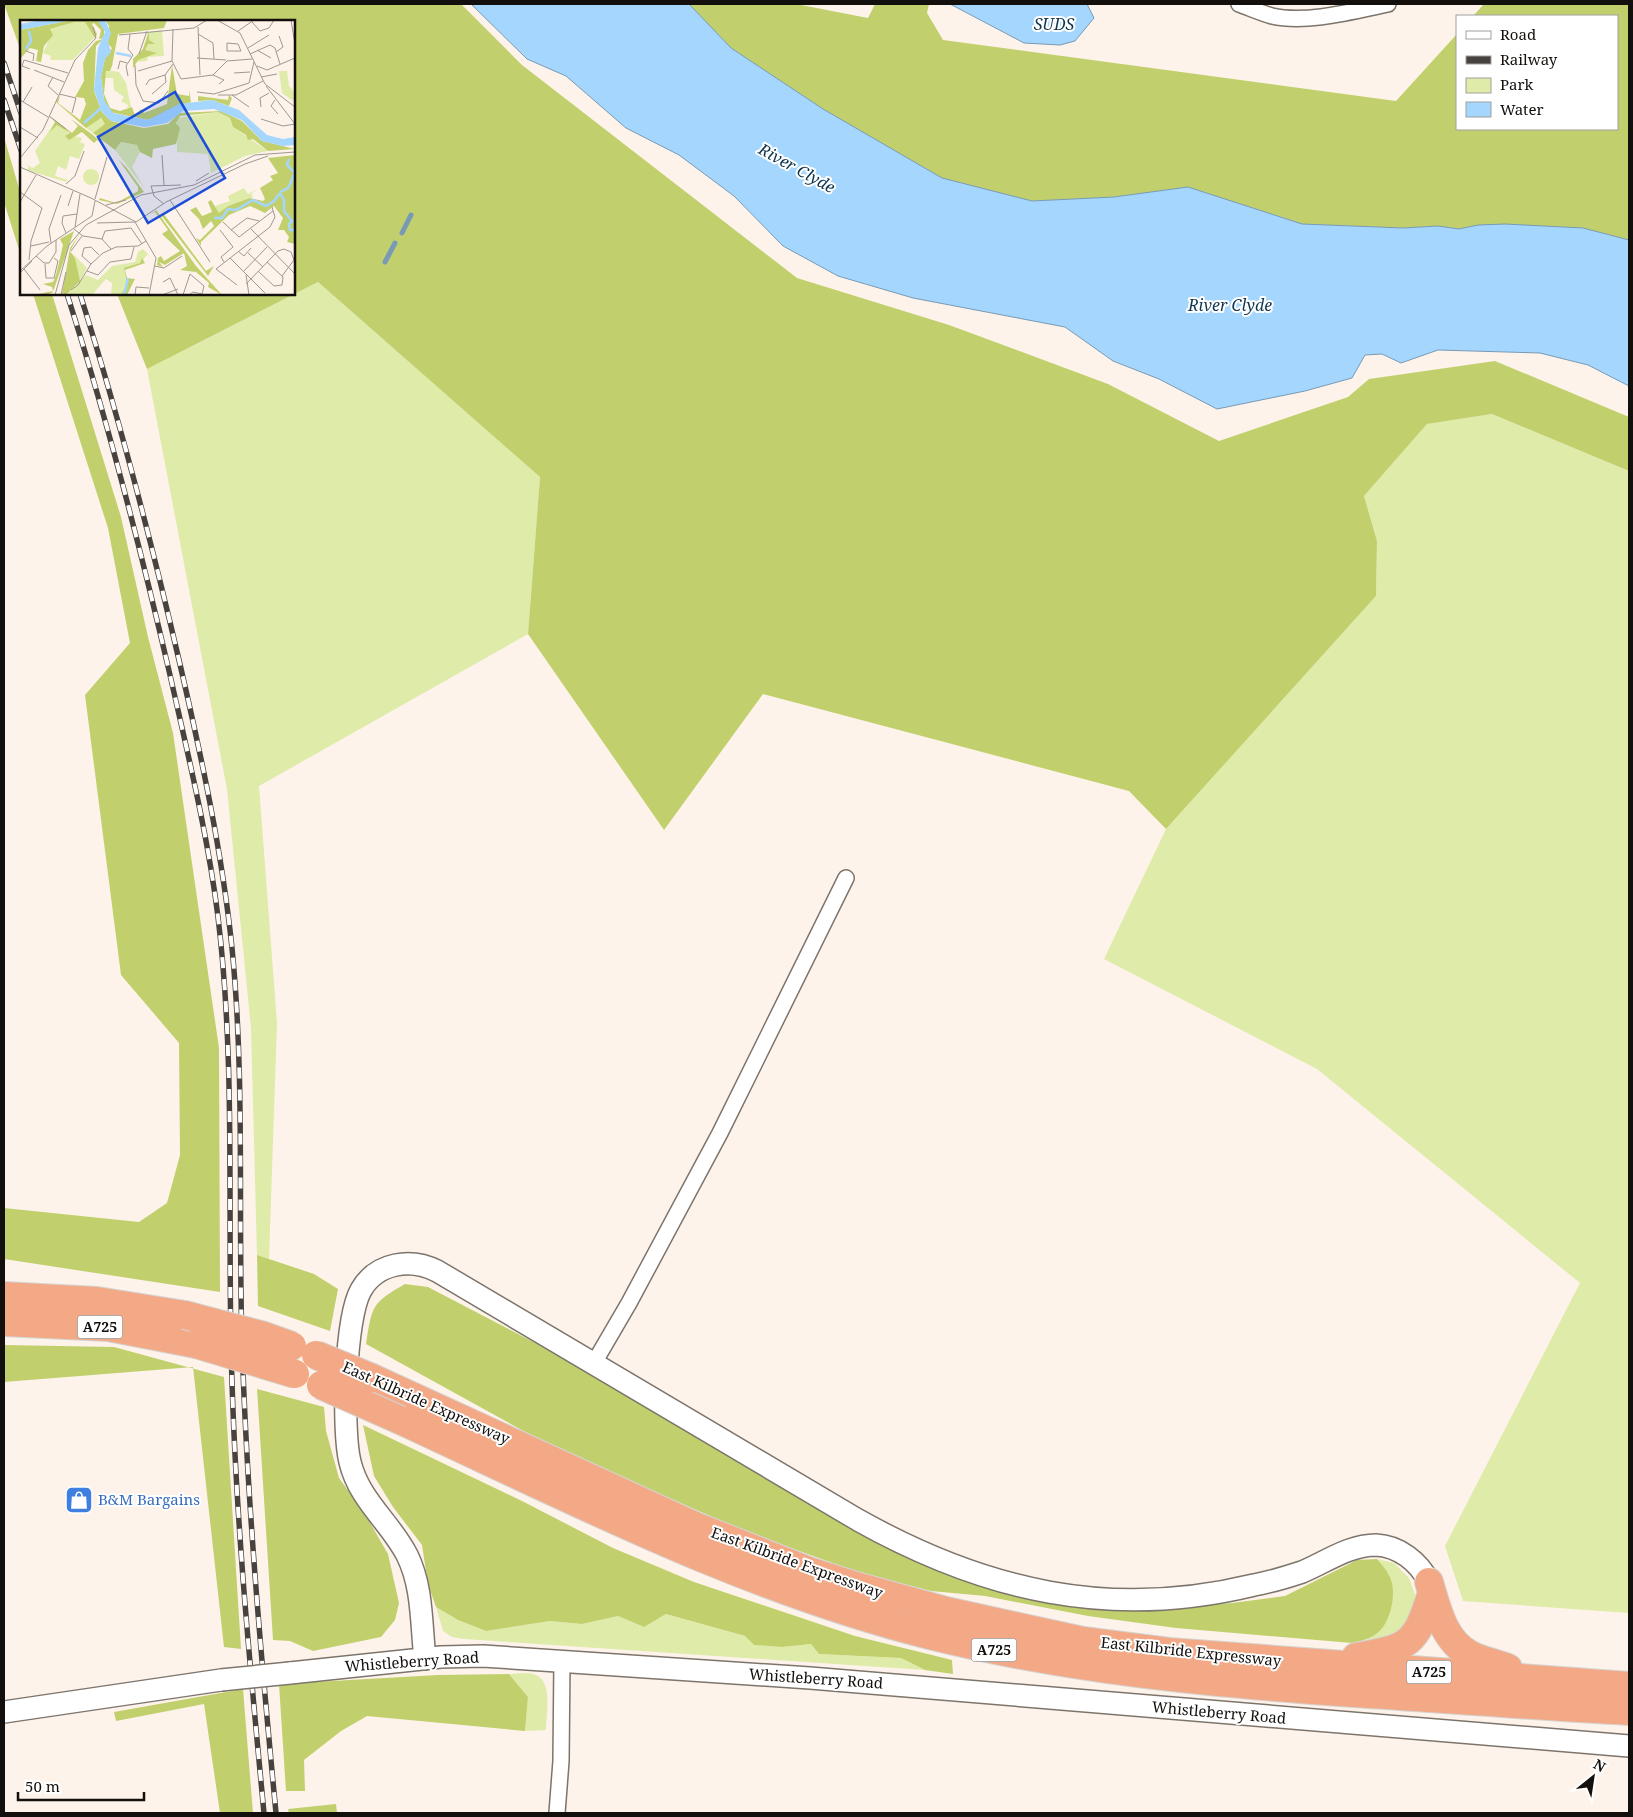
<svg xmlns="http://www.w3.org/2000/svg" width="1633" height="1817" font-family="'Noto Serif',serif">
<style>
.green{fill:#dfeba9}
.forest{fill:#c1d06c}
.water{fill:#a4d6fe;stroke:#789ab5}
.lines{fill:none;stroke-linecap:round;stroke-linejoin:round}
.stream{stroke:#789ab5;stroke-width:5}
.street-casing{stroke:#7d746c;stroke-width:18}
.secondary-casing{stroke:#7d746c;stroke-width:24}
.highway-casing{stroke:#d4d4d3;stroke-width:30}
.street{stroke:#fff;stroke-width:15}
.secondary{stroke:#fff;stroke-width:21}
.highway{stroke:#f3a985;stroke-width:28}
.rail-casing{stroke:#47423e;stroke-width:5.5}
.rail{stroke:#fff;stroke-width:4;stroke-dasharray:11;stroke-linecap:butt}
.secondary-bridge-casing{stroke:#7d746c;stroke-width:24;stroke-linecap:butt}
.highway-bridge-casing{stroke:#d4d4d3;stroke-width:30;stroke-linecap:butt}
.secondary-bridge{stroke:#fff;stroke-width:21}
.highway-bridge{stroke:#f3a985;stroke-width:28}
.labels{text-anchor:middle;stroke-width:4;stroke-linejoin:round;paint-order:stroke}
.shield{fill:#fff;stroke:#595755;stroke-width:1}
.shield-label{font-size:14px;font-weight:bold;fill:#120f0c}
.street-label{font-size:15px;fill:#120f0c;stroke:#fff}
.shop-label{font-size:15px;fill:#366cbe;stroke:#fff;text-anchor:start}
.water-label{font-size:16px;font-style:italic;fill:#0f354f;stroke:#fff}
.inset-river{fill:none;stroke:#a4d6fe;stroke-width:2.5}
.inset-road{fill:none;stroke:#9f9891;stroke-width:1}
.view{fill:#1d4ed8;fill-opacity:0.15;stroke:#1d4ed8;stroke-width:2.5}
.inset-edge{fill:none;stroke:#120f0c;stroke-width:2.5}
</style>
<rect width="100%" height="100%" fill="#fdf3ea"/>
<!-- green -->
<path class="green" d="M 318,282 L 540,477 L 528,634 L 259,786 L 277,1023 L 269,1259 L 257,1255 L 251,1028 L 227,789 L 147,369 Z
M 1492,414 L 1629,471 L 1629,1613 L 1463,1601 L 1445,1546 L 1580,1283 L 1317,1069 L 1104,959 L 1166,829 L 1376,596 L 1377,541 L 1364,496 L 1427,424 Z
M 1377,1559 L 1394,1563 L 1409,1578 L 1416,1597 L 1406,1628 L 1380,1645 L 1352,1643 L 1367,1640 L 1390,1576 Z
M 436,1607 L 458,1620 L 486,1631 L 550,1621 L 582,1624 L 618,1616 L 644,1627 L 666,1614 L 745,1636 L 754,1645 L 782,1647 L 811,1644 L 819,1654 L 901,1658 L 925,1670 L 464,1639 L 452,1637 L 443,1631 Z
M 509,1674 C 517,1674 529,1672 536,1675 C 553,1682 546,1715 546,1730 L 525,1731 L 528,1697 Z"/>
<!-- forest -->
<path class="forest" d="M 4,4 L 461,4 L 522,65 L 797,278 L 949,325 L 1108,384 L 1219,441 L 1348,397 L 1369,379 L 1495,361 L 1629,417 L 1629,471 L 1492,414 L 1427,424 L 1364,496 L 1377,541 L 1376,596 L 1166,829 L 1129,791 L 763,694 L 664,830 L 528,634 L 540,477 L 318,282 L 147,369 L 117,294 L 294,294 L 294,21 L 21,21 L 21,51 Z
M 689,4 L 796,4 L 868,18 L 875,4 L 929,4 L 927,13 L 943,40 L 1396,101 L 1457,34 L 1457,129 L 1617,129 L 1617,16 L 1473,16 L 1484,4 L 1629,4 L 1629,240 L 1583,228 L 1478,225 L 1459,229 L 1438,226 L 1403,228 L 1302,224 L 1188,187 L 1114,197 L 1032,201 L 942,178 L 823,109 L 731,48 Z
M 4,137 L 21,195 L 21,256 L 4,202 Z
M 33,294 L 52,294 L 121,517 L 148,637 L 173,733 L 219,1048 L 220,1292 L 4,1259 L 4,1208 L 139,1222 L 167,1203 L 180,1155 L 179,1043 L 121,975 L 85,695 L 130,643 L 108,528 Z
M 257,1255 L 314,1274 L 338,1289 L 330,1331 L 258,1306 Z
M 405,1284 L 428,1287 L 599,1376 L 854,1528 L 926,1566 L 1024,1597 L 1132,1610 L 1232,1603 L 1285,1596 L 1357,1560 L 1377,1559 C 1381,1564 1386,1569 1389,1575 C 1397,1590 1392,1614 1383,1627 C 1376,1637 1363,1641 1352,1643 L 1176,1628 L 1088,1616 L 985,1596 L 931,1591 L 860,1573 L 747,1532 L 556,1449 L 366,1344 C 372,1307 371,1303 405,1284 Z
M 4,1345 L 114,1347 L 224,1377 L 241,1649 L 224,1647 L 193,1367 L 4,1382 Z
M 257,1389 L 324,1407 L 326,1431 L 339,1478 L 365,1514 L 388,1554 L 399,1603 L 395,1620 L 381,1637 L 313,1651 L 290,1641 L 273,1640 Z
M 363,1425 L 522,1501 L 613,1548 L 694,1582 L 855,1636 L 952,1660 L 953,1674 L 925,1670 L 901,1658 L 819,1654 L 811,1644 L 782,1647 L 754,1645 L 745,1636 L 666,1614 L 644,1627 L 618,1616 L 582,1624 L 550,1621 L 486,1631 L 458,1620 L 436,1607 L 428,1584 L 422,1545 L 393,1507 L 374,1476 Z
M 509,1674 L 528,1697 L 525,1731 L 367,1716 L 341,1731 L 304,1760 L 305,1791 L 286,1791 L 279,1684 L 438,1675 Z
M 243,1689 L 253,1813 L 220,1813 L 204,1704 L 116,1721 L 114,1712 Z
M 336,1804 L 337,1813 L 289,1813 L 288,1809 Z"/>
<!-- water -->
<path class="water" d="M 471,4 L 689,4 L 731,48 L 823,109 L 942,178 L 1032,201 L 1114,197 L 1188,187 L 1302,224 L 1403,228 L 1438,226 L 1459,229 L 1478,225 L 1505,224 L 1583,228 L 1629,240 L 1629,386 L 1588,365 L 1540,353 L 1438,350 L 1401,363 L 1382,354 L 1365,355 L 1352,378 L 1305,391 L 1217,409 L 1159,379 L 1113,361 L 1065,327 L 913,298 L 838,276 L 783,246 L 734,196 L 679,155 L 626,128 L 566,76 L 527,59 Z
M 950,4 L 1087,4 L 1094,18 L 1075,41 L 1060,45 L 1024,43 Z"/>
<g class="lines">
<!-- stream -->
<path class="stream" d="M 402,233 L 411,215
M 385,262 L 395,243"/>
<!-- street casing -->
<g class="street-casing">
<path id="street" d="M 1239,4 C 1250,8 1261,13 1272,16 C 1306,24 1354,11 1388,4
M 594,1363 L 629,1303 L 720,1133 L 846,878
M 557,1813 L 561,1761 L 562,1660"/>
</g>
<!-- secondary casing -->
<g class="secondary-casing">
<path id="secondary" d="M 425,1659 C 421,1624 423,1587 407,1555 C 390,1522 359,1500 350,1462 C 342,1430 345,1318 361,1290 C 377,1262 411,1258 437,1271 L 858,1520 C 985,1591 1110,1620 1254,1585 C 1270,1582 1287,1577 1302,1572 C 1326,1562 1349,1545 1376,1545 C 1399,1546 1419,1562 1429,1582
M 290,1673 L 441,1657 L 483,1656 L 810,1678 L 1629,1746
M 4,1712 L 221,1680"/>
</g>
<!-- highway casing -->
<g class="highway-casing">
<path id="highway" d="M 4,1296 L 97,1301 L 185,1315
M 4,1322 L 108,1327 L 196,1344
M 372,1378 L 695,1526 L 809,1571 L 856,1586 L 946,1611 L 1083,1641 L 1169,1652 L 1629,1686
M 400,1420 C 573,1500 743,1588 929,1635 C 1069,1670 1210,1683 1354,1693 C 1446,1699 1537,1706 1629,1711
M 1429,1582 C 1437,1609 1444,1642 1471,1655 C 1482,1661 1496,1663 1508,1668
M 1356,1657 C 1409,1648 1416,1645 1432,1592"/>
</g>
<!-- street -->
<use href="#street" class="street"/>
<!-- secondary -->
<use href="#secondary" class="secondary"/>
<!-- highway -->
<use href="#highway" class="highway"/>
<!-- rail casing -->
<g class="rail-casing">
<path id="rail" d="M 4,63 L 21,113
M 4,100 L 21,150
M 67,294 C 107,419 140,546 170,675 C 188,755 208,836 218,917 C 235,1058 228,1201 231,1343 C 234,1500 249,1657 264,1813
M 80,294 C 118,414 150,536 179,660 C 201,755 222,851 232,948 C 245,1079 238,1211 242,1343 C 247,1500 261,1657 276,1813"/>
</g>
<!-- rail -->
<use href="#rail" class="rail"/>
<!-- secondary-bridge casing -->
<g class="secondary-bridge-casing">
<path id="secondary-bridge" d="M 221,1680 L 290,1673"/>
</g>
<!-- highway-bridge casing -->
<g class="highway-bridge-casing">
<path id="highway-bridge" d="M 185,1315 L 261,1335 L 292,1346
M 196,1344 L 295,1374
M 316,1355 L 372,1378
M 321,1385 L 400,1420"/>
</g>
<!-- secondary-bridge -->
<use href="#secondary-bridge" class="secondary-bridge"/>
<!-- highway-bridge -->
<use href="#highway-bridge" class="highway-bridge"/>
</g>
<!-- icons -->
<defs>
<g id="shop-square" transform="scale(1.4375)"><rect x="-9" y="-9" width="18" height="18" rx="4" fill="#3f7fe0" stroke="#fff"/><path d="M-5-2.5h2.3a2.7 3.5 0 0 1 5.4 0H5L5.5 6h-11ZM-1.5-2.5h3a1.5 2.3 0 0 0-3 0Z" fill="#fff"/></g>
</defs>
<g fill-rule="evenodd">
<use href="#shop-square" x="79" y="1500"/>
</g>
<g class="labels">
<!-- shield labels -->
<g class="shield">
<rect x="77.5" y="1315.5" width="45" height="23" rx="4"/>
<rect x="971.5" y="1638.5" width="45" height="23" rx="4"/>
<rect x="1406.5" y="1660.5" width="45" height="23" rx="4"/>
</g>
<g class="shield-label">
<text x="100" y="1332">A725</text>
<text x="994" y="1655">A725</text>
<text x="1429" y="1677">A725</text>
</g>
<!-- street labels -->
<g class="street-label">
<text transform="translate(426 1403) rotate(24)" y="5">East Kilbride Expressway</text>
<text transform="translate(797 1563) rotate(20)" y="5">East Kilbride Expressway</text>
<text transform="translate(1191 1652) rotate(6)" y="5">East Kilbride Expressway</text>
<text transform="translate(412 1662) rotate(-4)" y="5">Whistleberry Road</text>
<text transform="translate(816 1679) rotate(4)" y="5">Whistleberry Road</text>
<text transform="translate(1219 1713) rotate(5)" y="5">Whistleberry Road</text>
</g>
<!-- shop labels -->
<g class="shop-label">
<text x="98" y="1505">B&amp;M Bargains</text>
</g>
<!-- water labels -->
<g class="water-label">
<text x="1054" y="30">SUDS</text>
<text transform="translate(797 168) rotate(29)" y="6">River Clyde</text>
<text x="1230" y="311">River Clyde</text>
</g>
</g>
<!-- overview -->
<g transform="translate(20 20)">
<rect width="275" height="275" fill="#fdf3ea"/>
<path d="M 55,2 L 65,2 L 76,16 L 53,40 L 30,40 L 31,36 L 23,33 L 28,22 L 27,10 ZM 142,10 L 144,36 L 128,37 L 127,41 L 115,42 L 113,48 L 113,39 L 123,29 L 128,12 ZM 86,50 L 99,52 L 106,63 L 111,87 L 107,88 L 108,85 L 101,81 L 104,77 L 94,70 L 93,58 L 85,58 ZM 259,51 L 267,51 L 269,66 L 275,73 L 273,81 L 262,73 ZM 198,92 L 210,98 L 213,107 L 248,131 L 225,136 L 191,153 L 188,134 L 157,132 L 157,98 ZM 80,98 L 86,104 L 73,113 L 66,108 ZM 35,102 L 50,114 L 50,119 L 54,116 L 62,118 L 60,122 L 65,124 L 59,139 L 50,136 L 46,150 L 38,146 L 35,156 L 48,160 L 46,162 L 7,150 L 9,147 L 5,144 L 13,148 L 20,143 L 15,131 ZM 101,122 L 117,125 L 120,132 L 112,147 L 125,169 L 95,130 ZM63 157a8 8 0 1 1 16 0a8 8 0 1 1-16 0ZM 224,168 L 228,174 L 238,169 L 231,174 L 233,177 L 208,186 L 199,194 L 195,186 L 210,181 L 208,176 ZM 123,229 L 128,234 L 120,243 L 104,249 L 107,264 L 101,275 L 91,275 L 92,263 L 86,259 L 72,275 L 47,275 L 66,255 L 78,260 L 92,246 L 115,242 L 118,232 ZM 52,233 L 67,248 L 58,264 L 55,238 Z" fill="#dfeba9"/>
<path d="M 52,0 L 78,0 L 84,7 L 84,18 L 79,19 L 81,10 L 74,3 L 72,4 L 77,14 L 75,18 L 65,2 L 55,2 L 30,9 L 33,15 L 24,26 L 21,42 L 16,41 L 18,30 L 10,28 L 0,39 L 0,10 ZM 85,0 L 147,0 L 144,8 L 98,14 L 92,46 L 90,51 L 86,51 L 84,74 L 90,88 L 100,91 L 112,87 L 115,96 L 121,89 L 124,93 L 147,84 L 152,45 L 157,74 L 169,76 L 169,70 L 171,82 L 128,100 L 90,92 L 84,80 L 81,57 L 85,38 L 92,28 L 88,24 L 89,6 ZM 129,12 L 129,20 L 135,24 L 128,24 L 125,30 L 137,33 L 118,40 L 113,48 L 113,39 L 123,29 ZM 83,19 L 76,26 L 74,71 L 82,92 L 91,101 L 124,108 L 148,104 L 159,93 L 201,91 L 222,101 L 242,121 L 275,129 L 248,131 L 233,119 L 228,120 L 226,115 L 213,107 L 210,98 L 198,92 L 160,96 L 156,103 L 160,108 L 156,124 L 133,129 L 132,138 L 120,132 L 117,125 L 101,122 L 95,130 L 73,113 L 85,104 L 81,98 L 66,108 L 36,82 L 40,75 L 38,83 L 60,100 L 66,84 L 64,78 L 55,77 L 64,61 L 63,43 L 68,30 L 76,21 ZM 209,75 L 212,78 L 209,86 L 192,80 L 178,81 L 178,76 L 208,80 ZM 30,96 L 52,113 L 58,106 L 51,99 L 73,115 L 106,147 L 124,172 L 97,184 L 79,180 L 80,178 L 96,183 L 118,171 L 118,167 L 98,139 L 77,120 L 74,123 L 62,112 L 49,120 L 45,116 L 50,113 L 37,105 L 30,112 L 35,102 ZM 275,135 L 275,224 L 267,222 L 269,217 L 264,210 L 258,210 L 263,198 L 254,186 L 245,193 L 230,186 L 209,195 L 181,222 L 181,226 L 176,218 L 180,220 L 194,206 L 191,201 L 183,209 L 179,199 L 170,190 L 176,187 L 182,196 L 192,192 L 188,182 L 191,180 L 199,193 L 208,186 L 230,178 L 243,181 L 245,179 L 240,168 L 253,160 L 250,156 L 258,153 L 248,138 ZM 136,190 L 176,246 L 202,275 L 188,267 L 189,263 L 176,252 L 160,250 L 167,246 L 164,233 L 145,245 L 139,242 L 143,247 L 137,245 L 138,238 L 141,236 L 144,241 L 160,231 L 142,214 L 148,210 L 135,192 L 130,195 ZM 143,193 L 186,251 L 194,246 L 188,256 L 141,195 ZM 54,211 L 34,269 L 32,273 L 28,274 L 14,275 L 33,271 L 32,267 L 23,264 L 33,262 L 36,255 L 43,225 L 40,219 ZM 59,215 L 50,231 L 55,238 L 60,261 L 46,275 L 42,275 L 50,228 ZM 122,238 L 125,243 L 105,250 L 107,258 L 115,259 L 107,275 L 101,275 L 107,264 L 104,248 L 120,243 Z" fill="#c1d06c"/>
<path d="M 22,0 L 52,0 L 0,10 L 0,4 ZM 78,0 L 85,0 L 91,13 L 88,22 L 91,32 L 85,39 L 81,57 L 84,80 L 93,93 L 128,100 L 159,84 L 192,80 L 219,90 L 247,115 L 263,119 L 275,117 L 275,125 L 263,126 L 242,121 L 222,100 L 194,89 L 163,91 L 147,103 L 125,107 L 91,101 L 82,92 L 74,70 L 78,28 L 85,12 Z" fill="#a4d6fe"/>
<path class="inset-river" d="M 6,29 L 11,21 L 9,11M 96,33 L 111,36M 64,103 L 82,87M 260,172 L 268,168 L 275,153 L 267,145 L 269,139M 260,173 L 264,180 L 264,191 L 272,201 L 269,204 L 270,210 L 275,210M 194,198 L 202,198 L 208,189 L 216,190 L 233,180 L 246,186 L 254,181 L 260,173M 104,275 L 108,258"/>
<path class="inset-road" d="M 197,0 L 220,13 L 245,64 L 275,87M 271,0 L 275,24M 232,2 L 240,11 L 249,8 L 254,0M 178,7 L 180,55M 153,9 L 152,41 L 161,59 L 193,55 L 207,41 L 232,39M 218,11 L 234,0M 178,14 L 193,23 L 194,39M 99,15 L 174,8 L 187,0M 207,23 L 218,24 L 221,31 L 207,31 ZM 228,28 L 249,15M 237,30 L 251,38M 6,31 L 14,34 L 13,41M 256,32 L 263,27 L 259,16M 119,34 L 127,11M 230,34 L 250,25 L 255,28 L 260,44M 177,38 L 206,40M 115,45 L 116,65 L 123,81 L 139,83 L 148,71M 237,46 L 247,50 L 275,38M 10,49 L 2,46 L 4,40 L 48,53M 98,49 L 100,41 L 107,43M 14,50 L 44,62M 118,51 L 152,41M 214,53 L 230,52M 193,55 L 204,60 L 199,64M 108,56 L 106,46 L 113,35 L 108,29 L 110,14M 33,57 L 28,66 L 38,75M 241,57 L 257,54M 126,65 L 129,60 L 145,55 L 153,44M 246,66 L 275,104M 177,72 L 194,74 L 229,63 L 234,42M 39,74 L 56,78 L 52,93M 132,74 L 146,62 L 145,55M 198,75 L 216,75 L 243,61M 212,75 L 229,87M 0,80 L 28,97M 255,80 L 251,86 L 258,94M 3,82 L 12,67M 241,87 L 240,78 L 249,73M 29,96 L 46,109M 241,99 L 263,106 L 275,104M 0,107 L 18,118M 142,135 L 144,165M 0,138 L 23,110 L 55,40 L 76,18 L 73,7M 225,144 L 248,136M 0,147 L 71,178M 176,161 L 189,153M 46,164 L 55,156 L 64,131M 0,172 L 22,188 L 11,221 L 9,240M 71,178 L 116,202 L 146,182 L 225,144M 75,179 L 87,137M 150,180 L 190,242M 0,182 L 16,155M 144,184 L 134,176 L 131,166 L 161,165M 86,185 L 106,180M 48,186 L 53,171M 115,202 L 136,238 L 129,275M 203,202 L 219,217 L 253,191M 77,203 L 115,202M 55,207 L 60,174M 54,209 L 63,216 L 82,219 L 91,229M 231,209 L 275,254M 200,210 L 213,227 L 201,237 L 204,242M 211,210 L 227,198 L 239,201M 46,213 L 42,203 L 43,196 L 57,194M 82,219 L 85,211 L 111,208 L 122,224M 31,223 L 29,209 L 41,175M 11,226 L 29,222M 51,231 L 62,216M 219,232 L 224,236 L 231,228M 228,233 L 243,247M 16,236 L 24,243 L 29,243 L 36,232 L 36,220M 210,238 L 245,273M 247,242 L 263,257 L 262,265M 25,244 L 26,258 L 34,258 L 38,241 L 34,238M 71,244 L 62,236 L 64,228 L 71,227 L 79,235M 135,246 L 144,248 L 162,236M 4,249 L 20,270M 0,251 L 27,226 L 72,196 L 75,181M 67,251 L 78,255 L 90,242 L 111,239 L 114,227M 238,251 L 254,266 L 262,265M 223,252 L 247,227M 0,253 L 12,241M 226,255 L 229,275M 143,262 L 150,258 L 158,275M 226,264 L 258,231 L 264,229 L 271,232 L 274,240 L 262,256M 217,265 L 196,249 L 250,207 L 255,197 L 252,187M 51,270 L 58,265 L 71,244 L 83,233 L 96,227 L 118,226 L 126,221M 35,275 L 49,225 L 66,205 L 121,175 L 174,165 L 235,135 L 275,132M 41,275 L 46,252M 115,275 L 116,267 L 129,268M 142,275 L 158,269M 163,275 L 170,254 L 184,266 L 182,274 L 173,272 L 169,275"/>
<path class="view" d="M 155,72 L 205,158 L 128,203 L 78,117 Z"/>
<rect width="275" height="275" class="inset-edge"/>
</g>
<!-- border -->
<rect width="1633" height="1817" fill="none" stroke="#120f0c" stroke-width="10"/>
<!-- legend -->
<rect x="1456" y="15" width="162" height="115" fill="#ffffff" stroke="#a09f9e"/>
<rect x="1466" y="31" width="25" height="8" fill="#ffffff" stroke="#a09f9e"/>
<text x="1500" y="40" font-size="15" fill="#120f0c">Road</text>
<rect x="1466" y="56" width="25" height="8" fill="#47423e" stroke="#a09f9e"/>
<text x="1500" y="65" font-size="15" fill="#120f0c">Railway</text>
<rect x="1466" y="78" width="25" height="15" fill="#dfeba9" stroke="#a09f9e"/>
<text x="1500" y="90" font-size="15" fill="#120f0c">Park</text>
<rect x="1466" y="102" width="25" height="15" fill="#a4d6fe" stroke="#a09f9e"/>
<text x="1500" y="115" font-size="15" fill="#120f0c">Water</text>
<!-- north arrow -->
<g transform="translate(1593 1777) rotate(30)" stroke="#ffffff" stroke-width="4" paint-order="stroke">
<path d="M0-4L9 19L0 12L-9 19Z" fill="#120f0c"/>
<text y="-8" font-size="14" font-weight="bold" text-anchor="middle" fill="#120f0c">N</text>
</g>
<!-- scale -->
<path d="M18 1792v8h126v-8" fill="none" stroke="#120f0c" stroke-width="2.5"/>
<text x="25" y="1792" font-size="15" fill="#120f0c" stroke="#ffffff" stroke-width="4" paint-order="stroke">50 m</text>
</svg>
